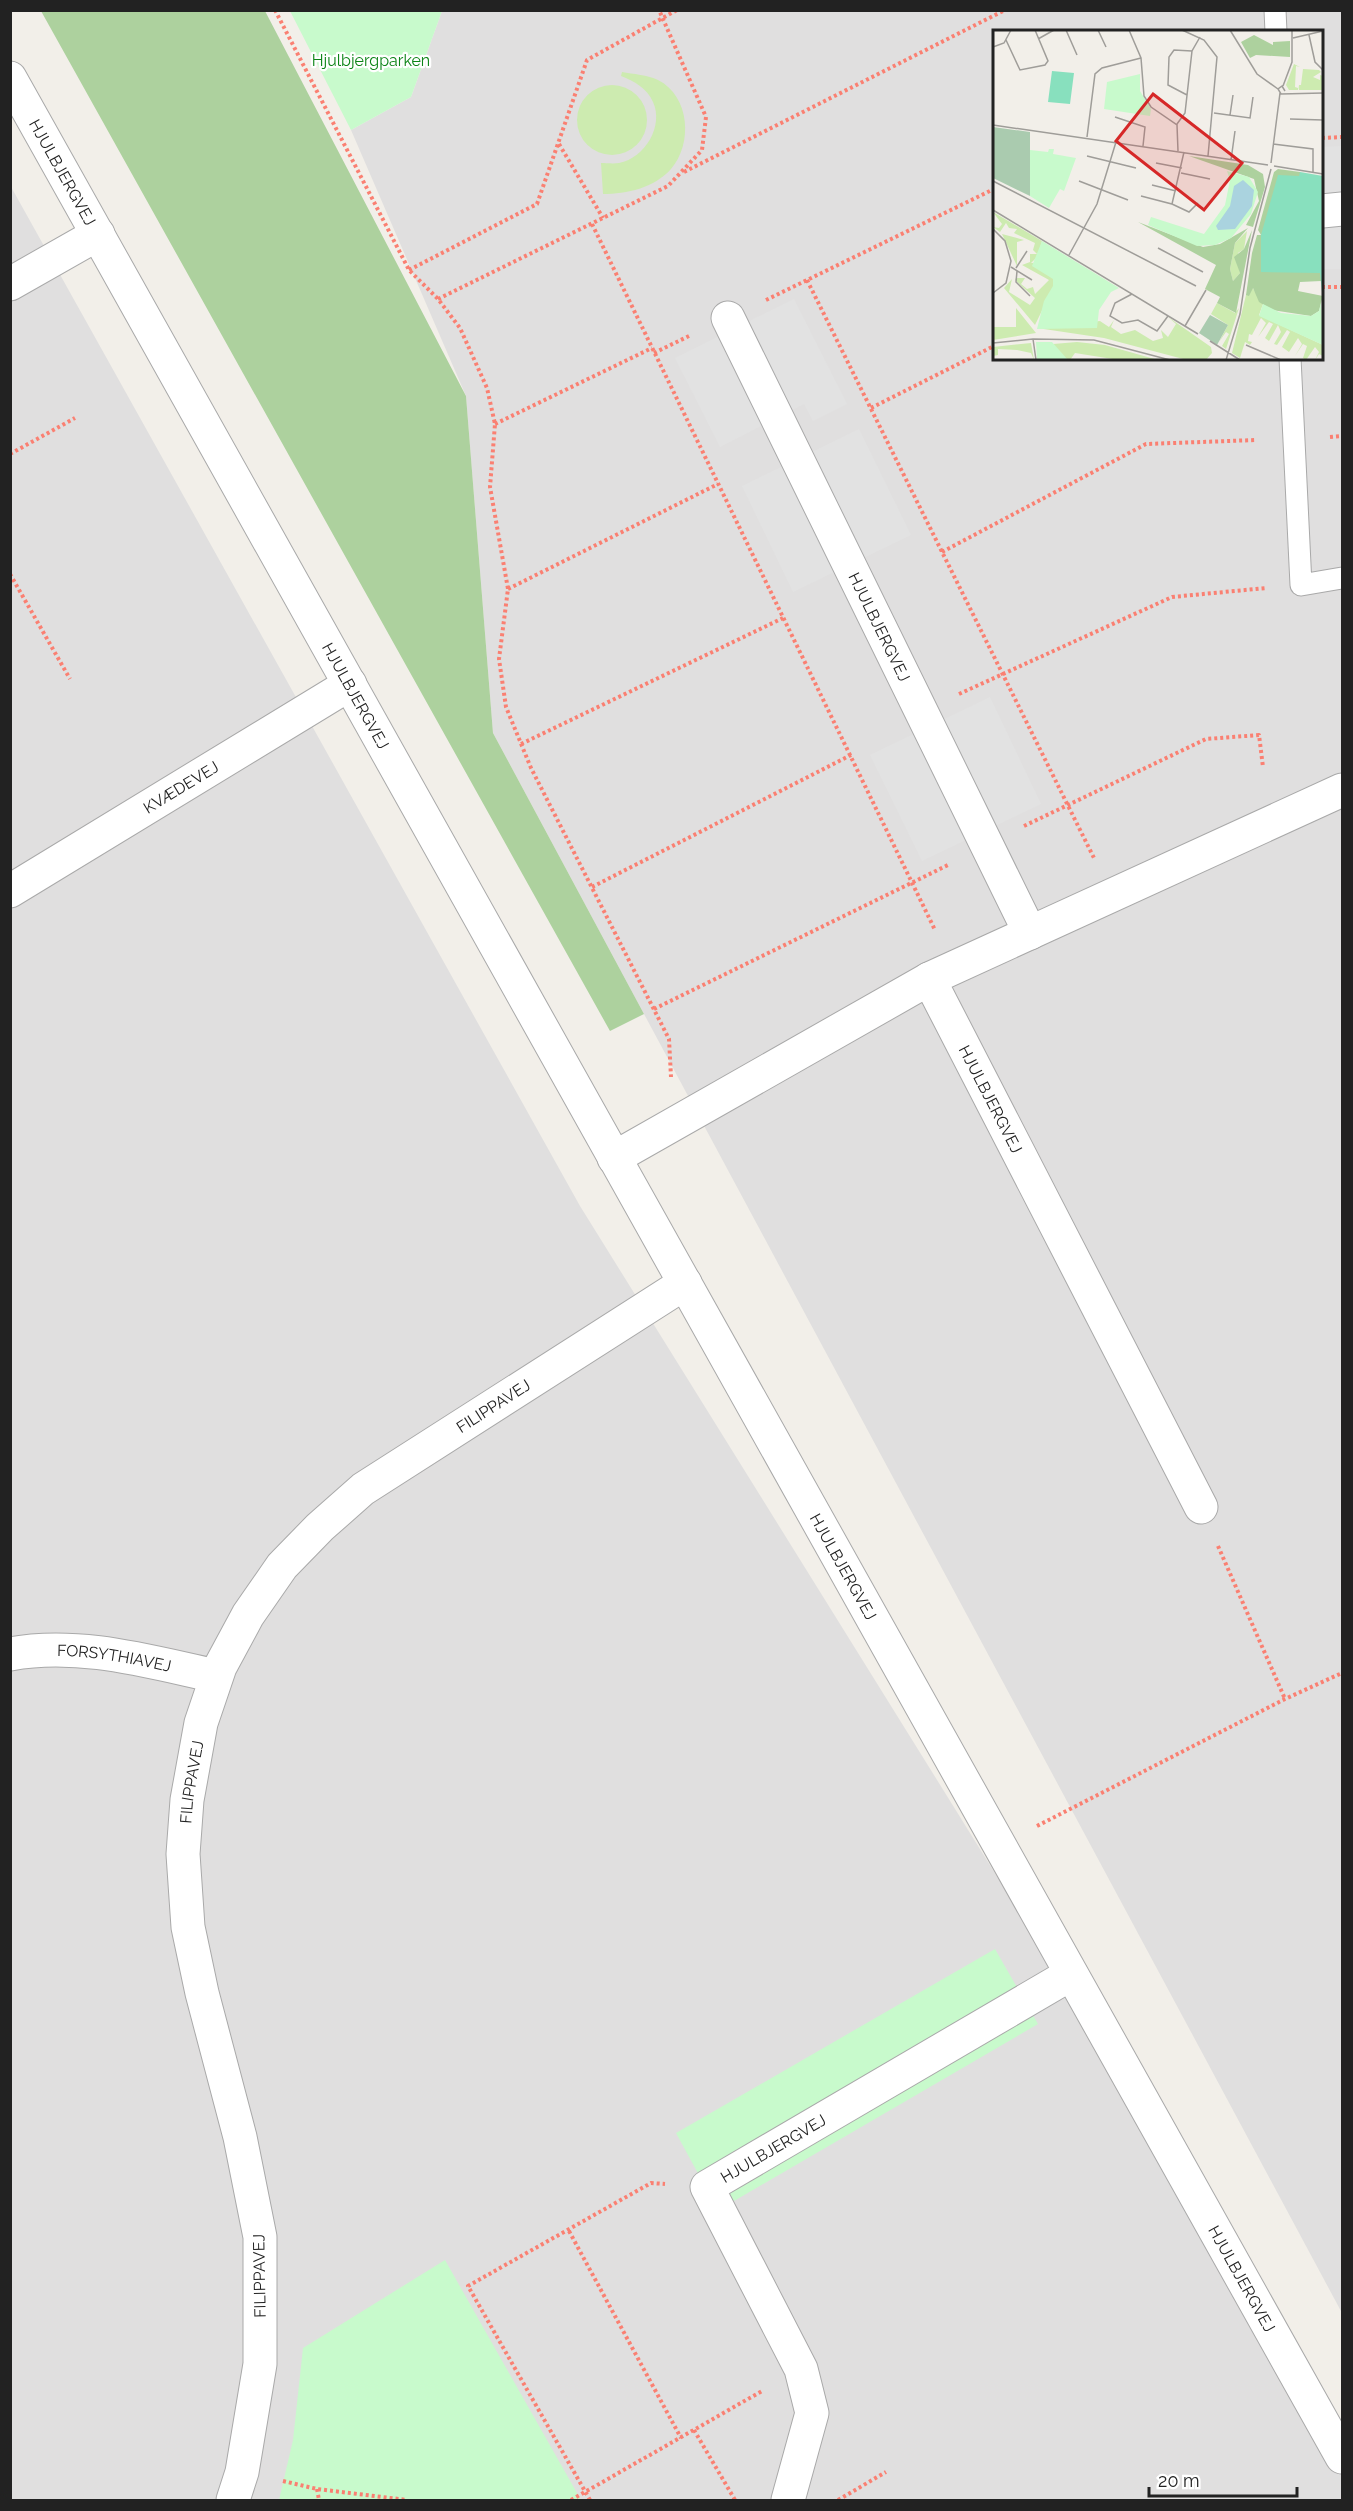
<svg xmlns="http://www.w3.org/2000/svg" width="1353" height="2511" font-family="Raleway,sans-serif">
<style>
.residential{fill:#e0dfdf;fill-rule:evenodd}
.grass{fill:#cdebb0}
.forest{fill:#add19e}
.park{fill:#c8facc}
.parking{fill:#e2e2e2}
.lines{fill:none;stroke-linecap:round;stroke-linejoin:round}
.lane-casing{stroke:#a9a9a9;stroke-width:23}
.street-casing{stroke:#a9a9a9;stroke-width:35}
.path{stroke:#fa8072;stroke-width:4;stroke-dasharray:3 3;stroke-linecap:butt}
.lane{stroke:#fff;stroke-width:21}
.street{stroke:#fff;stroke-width:33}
.labels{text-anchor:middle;stroke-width:4.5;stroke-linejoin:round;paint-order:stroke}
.park-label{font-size:16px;fill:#0c8416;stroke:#fff}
.street-label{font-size:16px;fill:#222;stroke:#fff}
.inset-road{fill:none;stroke:#9f9d99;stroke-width:1.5}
.view{fill:#d62828;fill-opacity:0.15;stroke:#d62828;stroke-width:3}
.inset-edge{fill:none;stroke:#222;stroke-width:3}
</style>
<rect width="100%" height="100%" fill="#f2efe9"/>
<!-- residential -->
<path class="residential" d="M 442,11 L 1342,11 L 1342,2313 L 493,733 L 466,396 L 351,130 L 411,97 ZM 994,32 L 1322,32 L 1322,358 L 994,358 Z
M 10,185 L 580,1206 L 1342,2431 L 1342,2500 L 11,2500 Z"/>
<!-- grass -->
<path class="grass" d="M 622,72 C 633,74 648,75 658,80 C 690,96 693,144 671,169 C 654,188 627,194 603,194 L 601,163 C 606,163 613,164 619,163 C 645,158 664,126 653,102 C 647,88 634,81 621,76 Z
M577 120a35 35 0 1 1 70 0a35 35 0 1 1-70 0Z"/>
<!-- forest -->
<path class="forest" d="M 41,11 L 265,11 L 466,396 L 493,733 L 644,1014 L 610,1031 Z"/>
<!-- park -->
<path class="park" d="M 290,11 L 442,11 L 411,97 L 351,130 Z
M 995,1949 L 1038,2024 L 734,2201 L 700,2177 L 676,2133 Z
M 445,2260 L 581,2500 L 279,2500 L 293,2440 L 303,2348 Z"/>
<!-- parking -->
<path class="parking" d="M 1342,146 L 1342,269 L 1322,269 L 1322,147 Z
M 794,299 L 847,404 L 813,421 L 804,404 L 720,447 L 675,358 Z
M 859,429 L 911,535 L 793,592 L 742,486 Z
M 990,697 L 1041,804 L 922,861 L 870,755 Z"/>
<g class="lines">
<!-- lane casing -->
<g class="lane-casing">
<path id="lane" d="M 1275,10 L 1276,32
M 1290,358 L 1301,585 L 1342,578"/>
</g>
<!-- street casing -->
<g class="street-casing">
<g id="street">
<path id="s1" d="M 10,78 L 1342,2457"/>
<path d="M 1322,211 L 1342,209"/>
<path d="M 10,284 L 98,234"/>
<path id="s2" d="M 728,318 L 1030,933"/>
<path id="s3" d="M 10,891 L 350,684"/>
<path id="s4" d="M 929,979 L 1201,1507"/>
<path d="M 614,1158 L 929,979 L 1342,790"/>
<path id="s5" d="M 10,1654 C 79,1641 150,1662 216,1676"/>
<path id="s6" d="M 233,2500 L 242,2472 L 260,2364 L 260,2237 L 240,2137 L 202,1993 L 188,1927 L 183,1854 L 187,1800 L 201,1723 L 220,1667 L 248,1615 L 282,1566 L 320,1527 L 363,1489 L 685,1283"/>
<path id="s7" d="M 788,2500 L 812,2413 L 801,2369 L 707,2187 L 1071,1974"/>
</g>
</g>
<!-- path -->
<path class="path" d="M 275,10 L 409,270 L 438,299 L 460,328 L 487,388 L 495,424 L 490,487 L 508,589 L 499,659 L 506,707 L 531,768 L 669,1039 L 671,1077
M 1322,138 L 1342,137
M 559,144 L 603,218
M 684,172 L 1005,10
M 592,224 L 935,930
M 409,270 L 537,204 L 587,60 L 677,10
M 807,280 L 1094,858
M 1322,287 L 1342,287
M 438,299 L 668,186 L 702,150 L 706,117 L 659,10
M 766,300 L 994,189
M 654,353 L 689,336
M 871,408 L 994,346
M 495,424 L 652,348
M 1330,437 L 1342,436
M 10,454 L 75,418
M 942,552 L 1146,444 L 1256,440
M 10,574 L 70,679
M 508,589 L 718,484
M 959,694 L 1172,597 L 1266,588
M 521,744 L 783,618
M 1024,826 L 1206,739 L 1259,735 L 1263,767
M 592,887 L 851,755
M 654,1009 L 948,865
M 1218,1546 L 1285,1699
M 1037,1826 L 1285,1699 L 1342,1673
M 569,2231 L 681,2438
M 694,2430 L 735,2500
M 283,2481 L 317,2489 L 407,2500
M 317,2489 L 319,2500
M 571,2500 L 762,2391
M 590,2500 L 468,2286 L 651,2183 L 665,2184
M 838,2500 L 886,2472"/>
<!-- lane -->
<use href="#lane" class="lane"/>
<!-- street -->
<use href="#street" class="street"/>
</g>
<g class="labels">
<!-- park labels -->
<g class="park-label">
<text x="371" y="66">Hjulbjergparken</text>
</g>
<!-- street labels -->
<g class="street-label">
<text dy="6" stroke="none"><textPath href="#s1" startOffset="108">HJULBJERGVEJ</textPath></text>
<text dy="6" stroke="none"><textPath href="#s2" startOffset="344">HJULBJERGVEJ</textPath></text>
<text dy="6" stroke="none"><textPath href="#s1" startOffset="708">HJULBJERGVEJ</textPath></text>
<text dy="6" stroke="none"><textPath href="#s3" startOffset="200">KVÆDEVEJ</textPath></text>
<text dy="6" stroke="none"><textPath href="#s4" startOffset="135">HJULBJERGVEJ</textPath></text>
<text dy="6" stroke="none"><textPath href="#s6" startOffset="1234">FILIPPAVEJ</textPath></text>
<text dy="6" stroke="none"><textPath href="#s1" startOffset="1706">HJULBJERGVEJ</textPath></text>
<text dy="6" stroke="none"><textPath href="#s5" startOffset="105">FORSYTHIAVEJ</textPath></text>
<text dy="6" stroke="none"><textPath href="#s6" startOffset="730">FILIPPAVEJ</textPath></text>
<text dy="6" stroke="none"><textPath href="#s7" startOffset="417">HJULBJERGVEJ</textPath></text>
<text transform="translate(259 2276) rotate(-91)" y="6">FILIPPAVEJ</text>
<text dy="6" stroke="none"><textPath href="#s1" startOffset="2522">HJULBJERGVEJ</textPath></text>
</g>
</g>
<!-- overview -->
<g transform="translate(993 30)">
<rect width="330" height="330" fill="#f2efe9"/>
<path d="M 301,34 L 307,37 L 303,36 L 302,57 L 305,58 L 306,55 L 308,55 L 310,39 L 326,40 L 328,42 L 320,47 L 327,50 L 327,45 L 330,46 L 330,60 L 306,60 L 306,55 L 305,60 L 296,60 L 293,55 ZM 0,182 L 49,211 L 45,226 L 38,233 L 73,231 L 42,295 L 11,258 L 19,249 L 16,262 L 37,275 L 42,268 L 22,250 L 23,248 L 32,248 L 28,254 L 34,259 L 40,257 L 42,264 L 56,250 L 29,235 L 37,232 L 37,224 L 44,224 L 40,220 L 42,213 L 21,203 L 24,199 L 16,198 L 13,193 L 7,202 L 0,197 L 6,198 L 9,194 ZM 254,201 L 251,219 L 245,223 L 247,243 L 240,251 L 237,239 L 242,213 ZM 9,204 L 31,210 L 24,212 L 24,236 ZM 259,257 L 270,274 L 266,285 L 330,315 L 330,326 L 326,324 L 322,330 L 326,322 L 322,317 L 313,330 L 310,328 L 314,316 L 310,314 L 302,326 L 309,314 L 305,308 L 296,322 L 289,317 L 297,302 L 294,300 L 284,315 L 281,314 L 288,302 L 285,295 L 276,311 L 272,308 L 280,294 L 276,292 L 265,307 L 273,293 L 268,288 L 259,305 L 256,304 L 255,311 L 259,312 L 257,315 L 252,312 L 247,328 L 239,323 L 253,265 ZM 224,273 L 242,283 L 246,278 L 233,319 L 229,316 L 236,304 L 233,302 L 226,312 L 235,295 L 218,284 ZM 23,278 L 43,303 L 0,310 L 0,297 L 23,297 ZM 175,287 L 218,317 L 219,323 L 213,330 L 194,330 L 111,308 L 44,298 L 107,291 L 116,297 L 121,290 L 118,297 L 128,304 L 142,300 L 160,311 L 170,308 L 168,300 L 175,307 L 183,294 ZM 84,312 L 112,315 L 165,330 L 126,330 L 82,323 L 77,330 L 70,330 L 60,314 ZM 38,313 L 41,330 L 38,323 L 24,320 L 5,319 L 5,325 L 0,326 L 0,317 Z" fill="#cdebb0"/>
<path d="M 261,5 L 280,15 L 280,12 L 297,11 L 297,27 L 263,25 L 257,28 L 248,12 ZM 196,126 L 255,135 L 270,144 L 272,157 L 260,197 L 253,195 L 266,171 L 261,149 ZM 285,139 L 307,142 L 330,243 L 328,251 L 307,252 L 305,261 L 330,266 L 326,281 L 318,286 L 279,280 L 266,272 L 260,258 L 256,266 L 253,265 L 259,223 L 264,205 L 268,205 L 265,200 L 281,142 ZM 145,192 L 210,217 L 227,214 L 255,198 L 242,213 L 237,239 L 240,251 L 247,243 L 241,227 L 251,219 L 259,200 L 243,283 L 224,273 L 227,267 L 212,259 L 223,235 Z" fill="#add19e"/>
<path d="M 0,97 L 37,102 L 37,166 L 0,148 ZM 217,285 L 235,295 L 224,315 L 206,303 Z" fill="#aacbaf"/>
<path d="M 147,44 L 147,61 L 158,79 L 157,86 L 111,79 L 114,52 ZM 56,119 L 61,119 L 60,124 L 83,128 L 71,161 L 67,159 L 56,178 L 37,166 L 37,120 L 55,122 ZM 234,141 L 256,147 L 265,162 L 258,184 L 238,208 L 222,215 L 204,216 L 155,195 L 158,187 L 211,204 L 232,175 L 237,150 ZM 49,211 L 126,258 L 118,262 L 106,280 L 104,298 L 44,299 L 51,271 L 60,256 L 60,249 L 39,236 ZM 328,272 L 330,315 L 266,286 L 270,274 L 288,283 L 318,286 L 326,281 ZM 43,312 L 59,312 L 75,330 L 44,330 Z" fill="#c8facc"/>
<path d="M 59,41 L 81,43 L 77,74 L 55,72 ZM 307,142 L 330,146 L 330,272 L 327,243 L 268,242 L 268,205 L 285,145 L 306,146 Z" fill="#88e0be"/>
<path d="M 250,150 L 261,160 L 259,176 L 242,199 L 225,200 L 223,196 L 237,176 L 241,156 Z" fill="#aad3df"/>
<path class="inset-road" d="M 73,0 L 84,25M 105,0 L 113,17M 136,0 L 148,28 L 151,66 L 158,77 L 184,95 L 185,121M 189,0 L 211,10 L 224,27 L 215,126M 237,0 L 264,44 L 285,59M 316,5 L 322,32 L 330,40M 300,8 L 330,1M 45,9 L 61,0M 13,10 L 27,40 L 52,35 L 55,31 L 42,0M 0,17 L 11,13 L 18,0M 290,56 L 299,32 L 299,0M 292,61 L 289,56 L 285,59 L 288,64 L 330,63M 194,65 L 175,55 L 176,27 L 181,20 L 199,21M 221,83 L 257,88 L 260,67M 237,85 L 240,65M 122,87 L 152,97 L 150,116M 297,89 L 330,90M 184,94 L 192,83 L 199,21 L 207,7M 0,95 L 275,135M 94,107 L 102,44 L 109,38 L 148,28M 280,114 L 320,119 L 320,142M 94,126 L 143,138M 238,130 L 242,101M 163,133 L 189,138M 278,133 L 287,63M 281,136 L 330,144M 188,143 L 217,149M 0,151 L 203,256M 86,151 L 135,170M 159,155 L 183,161M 148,166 L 179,174 L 191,122M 179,174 L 196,182 L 205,173M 0,180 L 205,304M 0,199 L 12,211 L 18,231 L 13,253 L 0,263M 165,218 L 210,242M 76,225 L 104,174 L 123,112M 18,237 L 39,250M 23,238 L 34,221M 24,241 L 23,252 L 37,266M 139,264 L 122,273 L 117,286 L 129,293 L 145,290 L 164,301 L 175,286M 192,296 L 213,260M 40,309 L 43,330M 217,311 L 247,330M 0,313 L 40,309 L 101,310 L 177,330M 253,315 L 288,330M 233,330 L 247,284 L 257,218 L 278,139"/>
<path class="view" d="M 160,64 L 249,133 L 211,180 L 123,111 Z"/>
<rect width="330" height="330" class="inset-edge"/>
</g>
<!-- border -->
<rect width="1353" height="2511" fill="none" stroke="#222222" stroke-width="24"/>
<!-- scale -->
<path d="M1149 2487v9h148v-9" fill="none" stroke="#222222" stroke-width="3"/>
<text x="1158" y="2487" font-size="18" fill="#222222" stroke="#ffffff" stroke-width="4.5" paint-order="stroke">20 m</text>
</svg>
